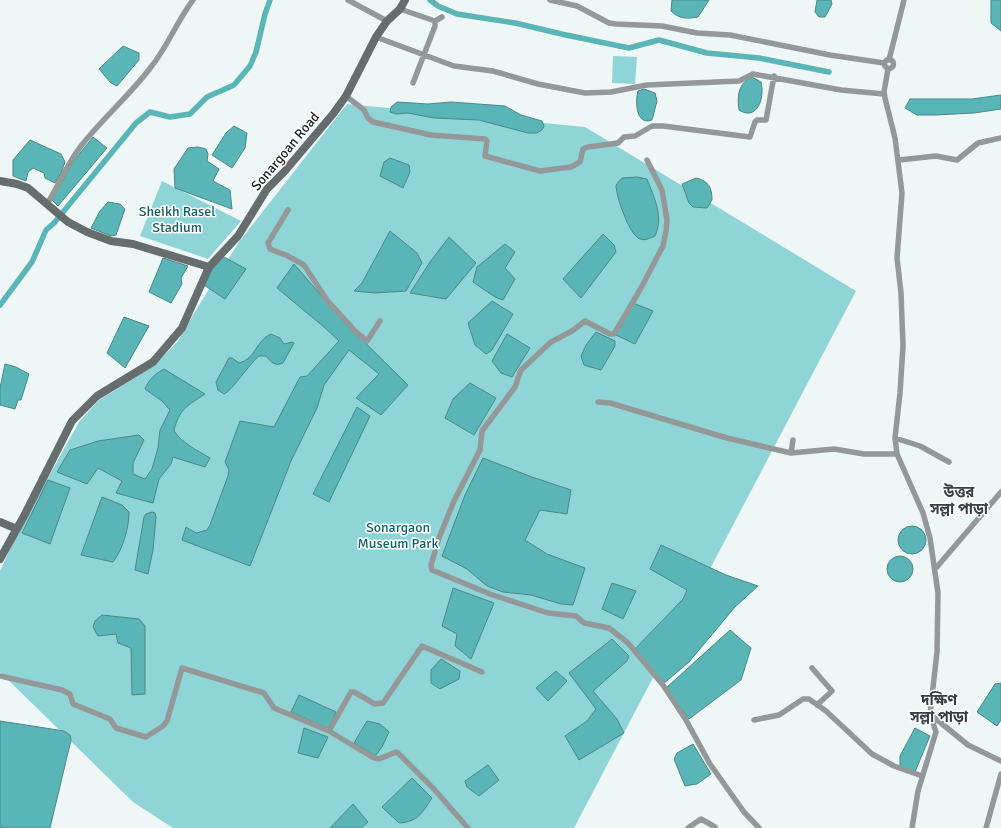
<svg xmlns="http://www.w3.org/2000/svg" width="1001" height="828" font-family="Signika,'Noto Sans Bengali',sans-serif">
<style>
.green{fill:#8fd5d7}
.water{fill:#5ab5b7;stroke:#48888a}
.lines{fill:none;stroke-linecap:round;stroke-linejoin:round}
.canal{stroke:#5ab5b7;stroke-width:5.5}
.street{stroke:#949898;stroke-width:5.5}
.secondary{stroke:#676c6c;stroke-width:8}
.labels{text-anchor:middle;stroke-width:3;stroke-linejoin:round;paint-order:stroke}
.street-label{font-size:14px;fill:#1d2020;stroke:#fff}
.park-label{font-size:14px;fill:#115f61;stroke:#fff}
.neighbourhood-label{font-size:15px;font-weight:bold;fill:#3a4040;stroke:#fff}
</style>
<rect width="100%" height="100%" fill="#eef6f6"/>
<!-- green -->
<path class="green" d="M 613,56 L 637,57 L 635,84 L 612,83 Z
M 347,104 L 585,127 L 856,291 L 574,828 L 173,828 L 133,802 L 0,672 L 0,571 L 20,528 L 79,422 L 98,401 L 155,365 L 178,341 L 199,305 L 239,242 Z
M 162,181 L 241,221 L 208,259 L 140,236 Z"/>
<!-- water -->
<path class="water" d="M 672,0 L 709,0 L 698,17 C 687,19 679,19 671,11 Z
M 817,0 L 831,0 L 832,4 L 825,17 L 819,17 L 815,12 Z
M 991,0 L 1001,0 L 1001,31 L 991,23 Z
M 123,46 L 139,53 L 139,60 L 117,86 L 111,83 L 99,69 Z
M 752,77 L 761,82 C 765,96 758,122 739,110 C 737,97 738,83 752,77 Z
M 644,89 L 655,93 L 657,101 L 652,120 C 636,126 635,102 638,91 Z
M 1001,95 L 1001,109 L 974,113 L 935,115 L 917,115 L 905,108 L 910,99 L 972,99 Z
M 397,102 L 428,104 L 451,102 L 505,106 L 521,115 L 542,121 L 544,126 L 542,130 L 537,133 L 528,133 L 479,120 L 434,118 L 408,113 L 396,114 L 390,112 L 391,107 Z
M 234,126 L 247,133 L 245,148 L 232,168 L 212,155 L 226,133 Z
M 93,137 L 107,148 L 58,206 L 52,200 L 73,162 Z
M 30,140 L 61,154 L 65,162 L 61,173 L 55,183 L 45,178 L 44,173 L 33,168 L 28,172 L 26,181 L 13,176 L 13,160 Z
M 198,147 L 206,149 L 208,154 L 207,161 L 219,169 L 213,181 L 230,190 L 232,209 L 175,188 L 174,169 L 188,148 Z
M 390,158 L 409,165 L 410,172 L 403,188 L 380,176 L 384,162 Z
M 637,177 L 647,179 C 654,197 664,217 655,236 C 650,238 646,241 640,239 C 629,235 616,196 616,185 L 622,178 Z
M 696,178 C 709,181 712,188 712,200 L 707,208 L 693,207 L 689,203 L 682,184 Z
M 108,202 L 120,204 L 125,209 L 116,235 L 111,236 L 91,228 L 100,211 Z
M 390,231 L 417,253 L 422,263 L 406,291 L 375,293 L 354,291 L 362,283 Z
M 603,234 L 614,245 L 616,252 L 581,298 L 563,279 Z
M 449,237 L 476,263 L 446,299 L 410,293 L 430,262 Z
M 505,244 L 515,252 L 505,268 L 515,279 L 503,300 L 495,297 L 473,282 L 477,267 Z
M 222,257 L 226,258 L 246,269 L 225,299 L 204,285 L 212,269 Z
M 163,258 L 188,266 L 181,278 L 182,284 L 171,303 L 149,292 Z
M 294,264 L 344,322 L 408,385 L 381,415 L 356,398 L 379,374 L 349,350 L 324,385 L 317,408 L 291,461 L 250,566 L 182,540 L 186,527 L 196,533 L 207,530 L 210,525 L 228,476 L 229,470 L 225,462 L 240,421 L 274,427 L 300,377 L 307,376 L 339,341 L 324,327 L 277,288 Z
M 492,301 L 513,314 L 492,350 L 486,354 L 475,345 L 468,323 Z
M 633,303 L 653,311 L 635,344 L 616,335 Z
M 124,317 L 149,326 L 125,368 L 107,353 Z
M 596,332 L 615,341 L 615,346 L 601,370 L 584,365 L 581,356 L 586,345 Z
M 271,334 L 280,338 L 284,344 L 292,342 L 294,343 L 283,363 C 275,367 270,361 266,356 L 259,356 C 250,363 231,392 224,394 L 218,390 L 216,382 L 229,358 L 232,358 L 239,363 C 256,359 256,340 271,334 Z
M 507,334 L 530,348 L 512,377 L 501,373 L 492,361 Z
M 5,364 L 16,367 L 29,374 L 21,400 L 18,400 L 15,409 L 0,405 L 0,388 Z
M 164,369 L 205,394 C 187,406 179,409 174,431 C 183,444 197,450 210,458 L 205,467 L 173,457 L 171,464 L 159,479 L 153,503 L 116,493 L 122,481 L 98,468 L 87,484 L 57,472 L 70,450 L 98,441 L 139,435 L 144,440 L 133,463 L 133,474 L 145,479 L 152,469 L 158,448 L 160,430 L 170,410 L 162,401 L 145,389 C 149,379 155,374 164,369 Z
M 470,383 L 496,398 L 474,435 L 445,418 L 453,399 Z
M 357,407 L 370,416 L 329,502 L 313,494 Z
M 483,458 L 532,477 L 571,490 L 567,514 L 540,510 L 525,540 L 547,554 L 585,568 L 573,605 L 561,604 L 531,595 L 503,592 L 487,586 L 467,569 L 442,556 L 465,495 Z
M 48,480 L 70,488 L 50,544 L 22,533 Z
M 102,497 L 122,505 L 129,512 C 129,528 123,549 113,562 L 81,555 Z
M 152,512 L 155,513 L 156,517 L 153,550 L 148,574 L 135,570 L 144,517 L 146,514 Z
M898 540a14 14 0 1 1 28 0a14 14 0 1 1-28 0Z
M 661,545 L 726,575 L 758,586 L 735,607 L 689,662 L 663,684 L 634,650 L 683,599 L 687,590 L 650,569 Z
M887 569a13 13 0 1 1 26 0a13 13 0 1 1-26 0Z
M 612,583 L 636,591 L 623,619 L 602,609 Z
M 453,588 L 494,603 L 471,659 L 455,646 L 457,634 L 442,626 Z
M 102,615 L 139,619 L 145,626 L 145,694 L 132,695 L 131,648 L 118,643 L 116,634 L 98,636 L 93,627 L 95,621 Z
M 730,630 L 751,648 L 741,680 L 689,719 L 666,688 Z
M 612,639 L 629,656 L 627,661 L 593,691 L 617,719 L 624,733 L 579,760 L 565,736 L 587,721 L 596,709 L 569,673 Z
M 441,659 L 460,671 L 459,679 L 440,689 L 431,683 L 431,670 Z
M 556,671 L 567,681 L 548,701 L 536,688 Z
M 1001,683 L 1001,720 L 997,726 L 977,712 L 995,684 Z
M 299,695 L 336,712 L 329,729 L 291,712 Z
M 0,721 L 64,731 L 70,735 L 71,740 L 50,828 L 0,828 Z
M 367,721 L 380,724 L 389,732 L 382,747 L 375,756 L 354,743 Z
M 304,728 L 328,737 L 318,758 L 298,753 Z
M 915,728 L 930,736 L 915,772 L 900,767 L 900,756 Z
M 693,744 L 711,774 L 697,784 L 685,786 L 674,759 L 677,753 Z
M 488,765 L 499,780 L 479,796 L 467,787 L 465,781 Z
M 412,778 L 432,798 C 422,813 418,822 399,823 L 382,807 Z
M 353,804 L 368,822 L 361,828 L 330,828 Z"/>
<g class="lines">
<!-- canal -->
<path class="canal" d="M 430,0 L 438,6 L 457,14 L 515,23 L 566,35 L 629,48 L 659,40 L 707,53 L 759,58 L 829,72
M 0,305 L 32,262 L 46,230 L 54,223 L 136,123 L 150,112 L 170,117 L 190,114 L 207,97 L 234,85 L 250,66 L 256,52 L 265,14 L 270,0"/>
<!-- street -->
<path class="street" d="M 348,0 L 387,21
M 550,0 L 577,6 L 609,23 L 616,24 L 662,26 L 697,33 L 730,35 L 830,55 L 884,63
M 400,9 L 435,21 L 442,17
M 376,37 L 454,66 L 493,71 L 538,84 L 585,93 L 611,92 L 647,85 L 739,81 L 753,74 L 841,90 L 884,94
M884.5 64a4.5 4.5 0 1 1 9 0a4.5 4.5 0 1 1-9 0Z
M 889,60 L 904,0
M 888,69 L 884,92 L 885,98 L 895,138 L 902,193 L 897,258 L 901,293 L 903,346 L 900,393 L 895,438 L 897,454 L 923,513 L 930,538 L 938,593 L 937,652 L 930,714 L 936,732 L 918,791 L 912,828
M 413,83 L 435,26 L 435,21
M 346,96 L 364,110 L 368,118 L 373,122 L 431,135 L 485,139 L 487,141 L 485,156 L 540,171 L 571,167 L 580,162 L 583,149 L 588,147 L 618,143 L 624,137 L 635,136 L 652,126 L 663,126 L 750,137 L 755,122 L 757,120 L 766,120 L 774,76
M 647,160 L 662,190 L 667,220 L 666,231 L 663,246 L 641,288 L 614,334 L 610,334 L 585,321 L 572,331 L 551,342 L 521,370 L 515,387 L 482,431 L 480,450 L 454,501 L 439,538 L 431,565 L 432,570 L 490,594 L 548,613 L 576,616 L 584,623 L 609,628 L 628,643 L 663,685 L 686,720 L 710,764 L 744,812 L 759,828
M 899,160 L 936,156 L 957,160 L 978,143 L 1001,138
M 47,204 C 59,185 67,164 81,146 C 103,118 130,95 151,67 C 168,46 177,21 193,0
M 288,210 L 268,243 L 270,249 L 288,256 L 304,265 L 327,300 L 356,332 L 367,341 L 380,321
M 598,402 L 610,403 L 727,438 L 791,453 L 834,449 L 864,454 L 897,454
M 895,438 L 920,446 L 949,462
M 791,453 L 793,440
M 936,568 L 1001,492
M 812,668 L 832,691 L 817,705
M 0,676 L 62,690 L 70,694 L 73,704 L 110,719 L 116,728 L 146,737 L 163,726 L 167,721 L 182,668 L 264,693 L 274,708 L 329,731 L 372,757 L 379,759 L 396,752 L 398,753 L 434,789 L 468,828
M 930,714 L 968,745 L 1001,761
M 754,720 L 779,715 L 803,699 L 809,699 L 826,711 L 872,754 L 894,766 L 922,776
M 329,731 L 351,692 L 354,692 L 375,704 L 383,703 L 422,646 L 482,672
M 688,828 L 701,819 L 715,827
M 986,828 L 1001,774"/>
<!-- secondary -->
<path class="secondary" d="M 0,181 L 17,184 L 28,188 L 68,222 L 87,232 L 111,241 L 133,244 L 209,267
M 0,522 L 17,529
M 0,559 L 24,516 L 72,421 L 97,396 L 153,362 L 182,328 L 209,267 L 238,236 L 267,189 L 284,172 L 333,114 L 346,96 L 376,37 L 387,21 L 400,9 L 405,0"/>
</g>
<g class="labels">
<!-- street labels -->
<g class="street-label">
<text transform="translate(285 151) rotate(-50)" y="5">Sonargoan Road</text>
</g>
<!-- park labels -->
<g class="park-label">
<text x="177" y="216">Sheikh Rasel<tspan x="177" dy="16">Stadium</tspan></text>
<text x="398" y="532">Sonargaon<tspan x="398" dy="16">Museum Park</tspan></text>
</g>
<!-- neighbourhood labels -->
<g class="neighbourhood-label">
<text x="959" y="497">উত্তর<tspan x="959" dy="17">সল্লা পাড়া</tspan></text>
<text x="939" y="705">দক্ষিণ<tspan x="939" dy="17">সল্লা পাড়া</tspan></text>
</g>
</g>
</svg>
